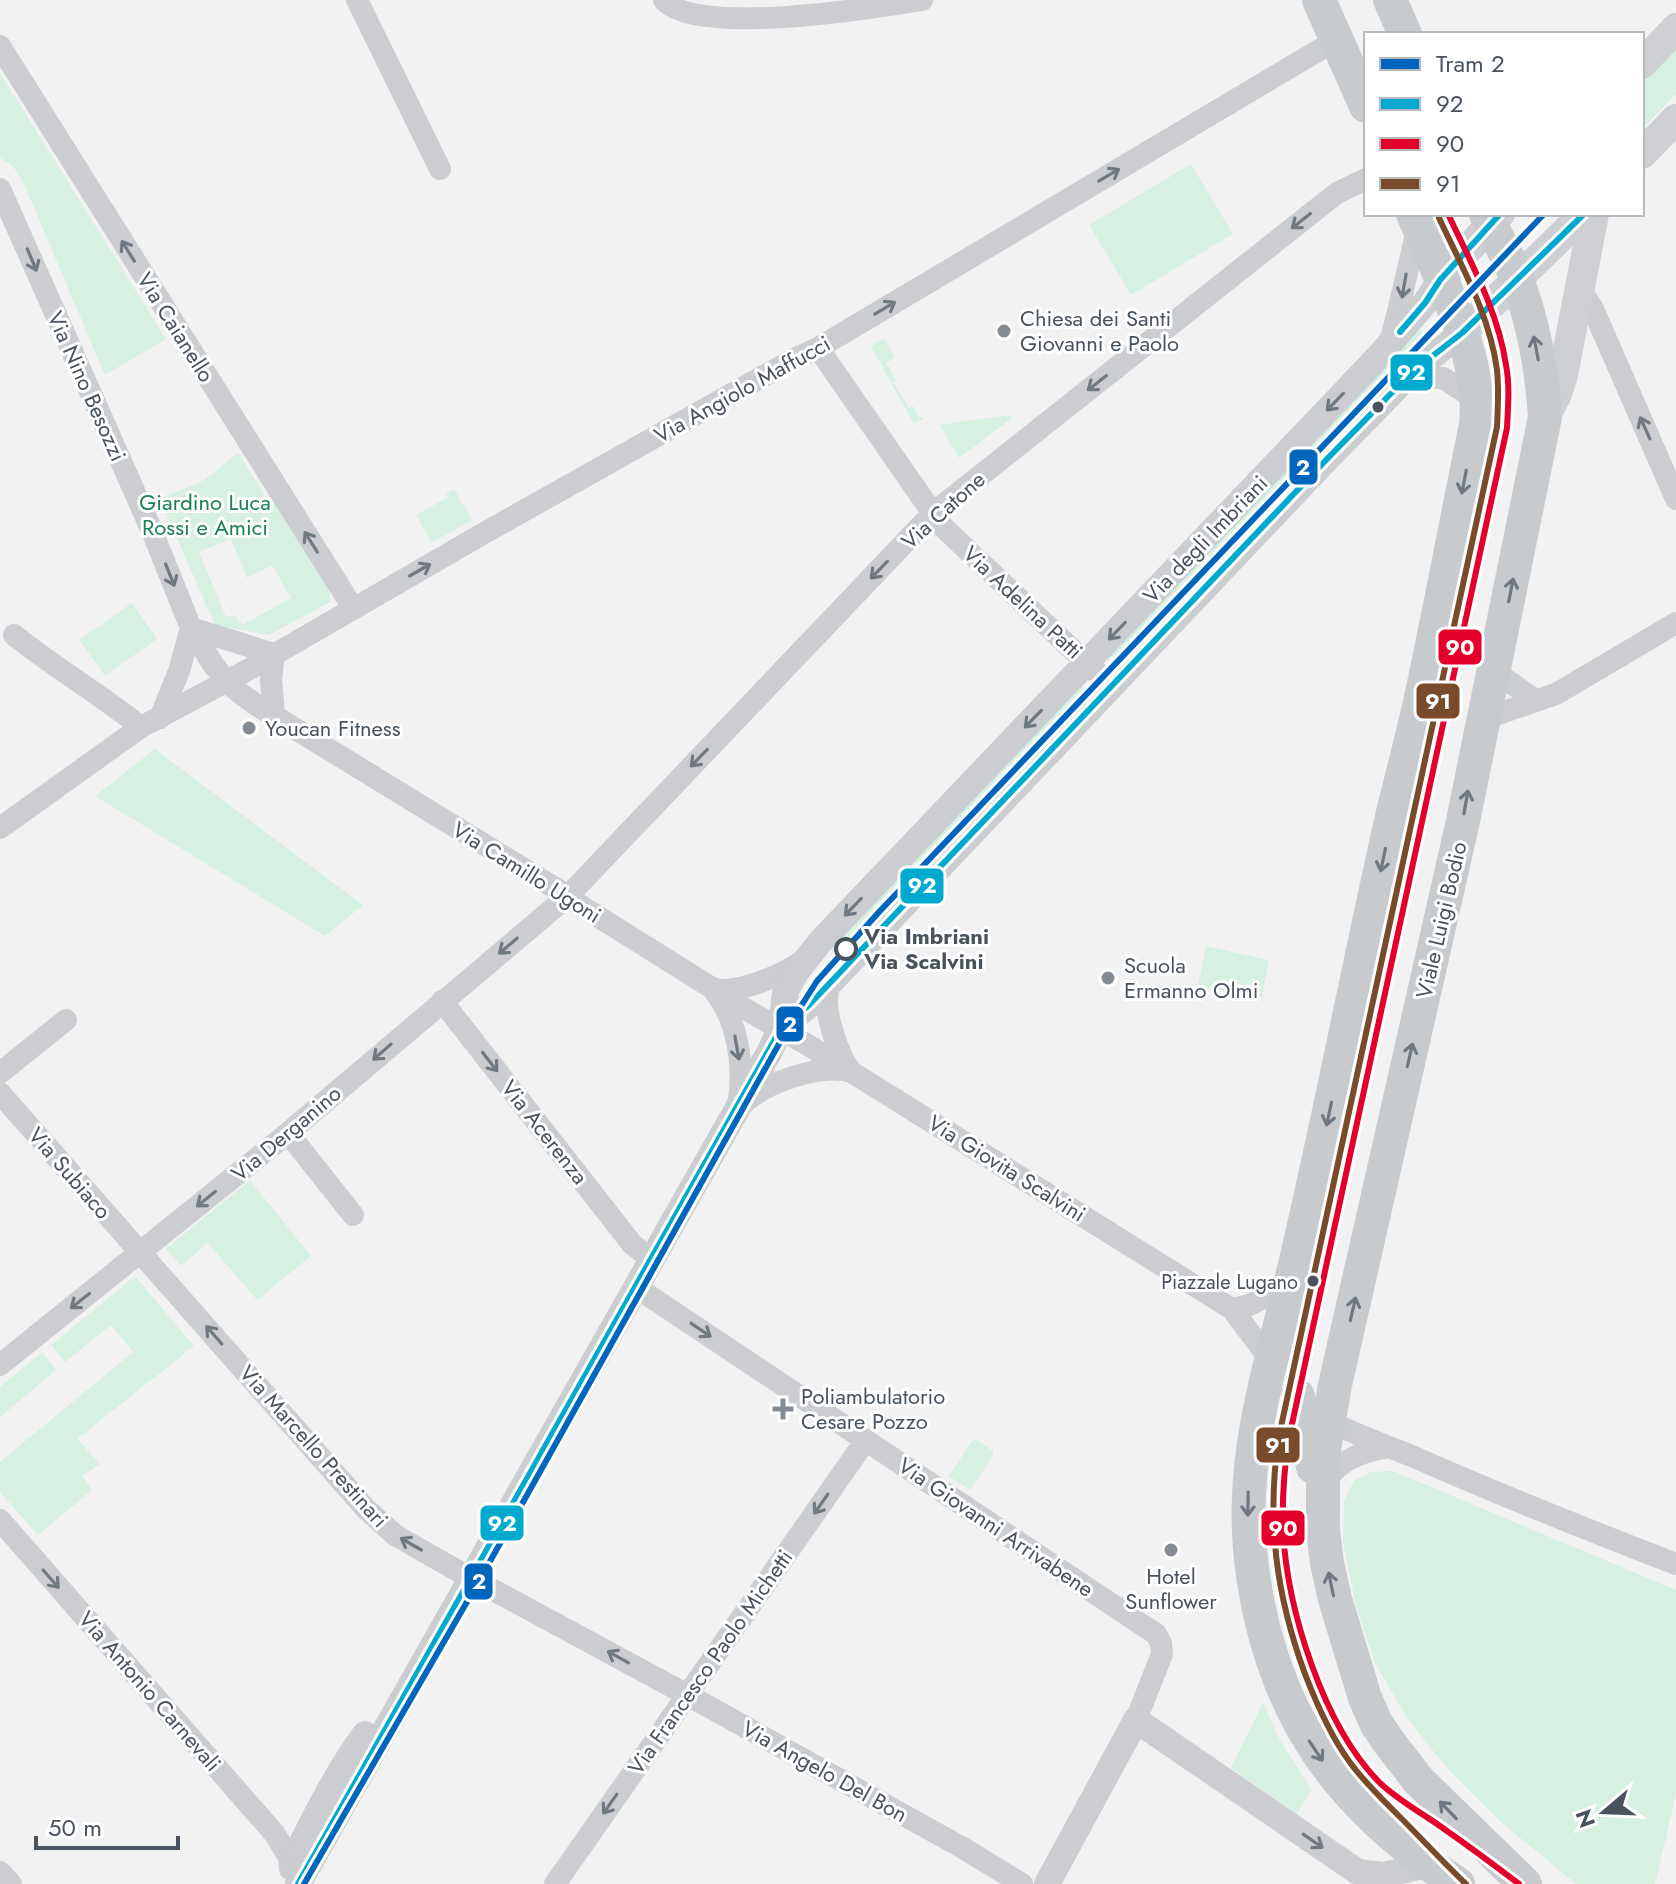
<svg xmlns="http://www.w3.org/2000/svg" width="1676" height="1884" font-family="Jost,sans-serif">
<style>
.green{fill:#d6f0e2;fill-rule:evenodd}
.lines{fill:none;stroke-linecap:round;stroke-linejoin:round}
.minor{stroke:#cbcdd0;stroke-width:22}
.tertiary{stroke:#cbcdd0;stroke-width:26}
.secondary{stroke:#cdcfd2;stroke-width:30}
.primary{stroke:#c8cbce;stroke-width:34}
.bus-1-casing{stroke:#fff;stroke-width:12}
.bus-2-casing{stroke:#fff;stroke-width:12}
.bus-3-casing{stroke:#fff;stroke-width:12}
.bus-1{stroke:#00a9ce;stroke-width:6}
.bus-2{stroke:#e4002b;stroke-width:6}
.bus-3{stroke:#7a4b2a;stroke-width:6}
.tram-1-casing{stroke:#fff;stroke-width:12}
.tram-1{stroke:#0065bd;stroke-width:6}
.oneway{stroke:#707880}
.oneway2{stroke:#6f7780}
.poi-dot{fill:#848b92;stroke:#fff;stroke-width:3}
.bus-dot{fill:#49535e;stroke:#fff;stroke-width:3}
.stop-dot{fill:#fff;stroke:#49535e;stroke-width:4}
.labels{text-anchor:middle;stroke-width:6;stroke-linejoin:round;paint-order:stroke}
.bus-label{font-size:20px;fill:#49535e;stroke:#fff;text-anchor:end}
.poi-label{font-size:22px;fill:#49535e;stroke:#fff;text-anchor:start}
.street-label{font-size:22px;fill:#49535e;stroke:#fff}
.park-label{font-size:22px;fill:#188150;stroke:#fff}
.stop-label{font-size:22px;font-weight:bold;fill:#49535e;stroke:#fff;text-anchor:start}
.line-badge{stroke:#fff;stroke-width:3}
.badge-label{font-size:22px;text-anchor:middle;font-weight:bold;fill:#fff}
</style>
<rect width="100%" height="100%" fill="#f2f2f2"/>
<!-- green -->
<path class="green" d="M 1676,46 L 1676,94 L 1642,129 L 1642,82 Z
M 0,73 L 166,339 L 105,375 L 23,182 L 13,166 L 0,158 Z
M 1191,164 L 1233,234 L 1131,295 L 1089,225 Z
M 1416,325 L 1423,332 L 1420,339 L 1424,343 L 1119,664 L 1109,654 Z
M 884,338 L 895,358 L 886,363 L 896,380 L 893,382 L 909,408 L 913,406 L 920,418 L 922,417 L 923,419 L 914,424 L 871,346 Z
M 1010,415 L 1012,418 L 959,458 L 940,425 Z
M 238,453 L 269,502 L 272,500 L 330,592 L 330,602 L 269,635 L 215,625 L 160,499 L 204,480 ZM 231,539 L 247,578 L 272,565 L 291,598 L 242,625 L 235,615 L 226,617 L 199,552 Z
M 454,489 L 472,520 L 432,543 L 416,515 L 448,497 L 446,494 Z
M 132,603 L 157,639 L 105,676 L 79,640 Z
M 1079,684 L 1091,695 L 840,959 L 827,947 Z
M 155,749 L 363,905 L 325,936 L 95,796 Z
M 1206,946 L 1269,960 L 1261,999 L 1198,986 Z
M 250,1180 L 311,1256 L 257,1300 L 208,1243 L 181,1266 L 166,1249 Z
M 135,1276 L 194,1346 L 77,1439 L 100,1464 L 82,1476 L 92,1490 L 38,1535 L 0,1492 L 0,1462 L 133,1352 L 111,1325 L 65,1362 L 51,1345 Z
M 42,1352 L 56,1370 L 0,1417 L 0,1387 Z
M 977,1440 L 993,1451 L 993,1456 L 970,1490 L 949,1476 L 972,1441 Z
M 1393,1471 L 1676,1590 L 1676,1794 L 1655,1884 L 1576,1884 L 1501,1822 L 1447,1768 L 1407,1718 L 1375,1663 L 1356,1606 L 1343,1542 L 1344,1500 L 1354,1481 L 1370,1472 Z
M 1263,1703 L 1281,1742 L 1312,1790 L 1296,1814 L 1231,1768 Z"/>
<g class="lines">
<!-- minor -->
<path class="minor" d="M 357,0 L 440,169
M 664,0 C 695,37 874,8 922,0
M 0,46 L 353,608
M 0,189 L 152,531 L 191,628 L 212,663 L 227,682 L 240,693 L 258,706 L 568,896 L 578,904 L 752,1013 L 808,1045 L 1232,1309 L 1271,1361
M 1580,293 L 1587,299 L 1593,309 L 1676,499
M 1390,342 C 1401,304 1408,265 1418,227
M 818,348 L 941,525 L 1111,686
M 1406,378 L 1443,378 L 1469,395 L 1478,405
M 191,628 L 274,654
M 14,635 C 55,668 100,694 141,727
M 1496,666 L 1504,678 L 1535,700
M 274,715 L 271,680 L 274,654
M 160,718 L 179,671 L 191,628
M 1483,724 L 1495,715 L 1556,694 L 1676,623
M 0,828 L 141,727 L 246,671 L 486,532 L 796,358 L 818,348 L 1336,40
M 833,979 C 830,984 829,985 828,991 C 823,1010 838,1055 850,1070
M 713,988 C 734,996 786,974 803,960
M 715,992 C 738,1021 745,1068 738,1104
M 442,1001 L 632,1244 L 652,1260
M 0,1073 L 66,1020
M 0,1093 L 366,1509 L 395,1535 L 449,1566 L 693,1698 L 963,1848 L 1022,1884
M 740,1107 C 762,1083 820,1063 852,1072
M 288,1133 L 353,1215
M 636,1287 L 1156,1634 L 1161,1643 L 1162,1654 L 1136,1720
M 1232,1309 L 1249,1305 L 1290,1286
M 0,1365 L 288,1133 L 568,896 L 933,513 L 1337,193 L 1366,179
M 1329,1421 C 1356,1435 1385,1445 1414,1457 C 1500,1495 1588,1530 1676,1564
M 1323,1483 C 1341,1460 1361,1451 1389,1447
M 0,1520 L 274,1833 L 289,1857 L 290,1869
M 0,1872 L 11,1884
M 555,1884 L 866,1440"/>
<!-- tertiary -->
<path class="tertiary" d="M 780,1029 C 788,1019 800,1014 809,1005 L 1326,460 L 1412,372 L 1462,333
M 297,1853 C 317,1812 338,1771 365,1734
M 298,1884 L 770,1051 L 782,1024 L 784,999 L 786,990 L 797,971 L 820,942 L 1379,356 L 1425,303 L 1440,280
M 1047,1884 L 1136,1720 L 1358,1872 L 1383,1875 L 1428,1865"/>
<!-- secondary -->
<path class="secondary" d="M 1642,64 L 1676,28
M 1642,154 L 1676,119
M 1440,280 L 1500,214
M 1462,333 L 1584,214
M 1545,417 L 1557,394 L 1563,375 L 1594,214"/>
<!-- primary -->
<path class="primary" d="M 1319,0 L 1366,106
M 1390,0 L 1405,34
M 1413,214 C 1439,276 1483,357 1476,425 C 1457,517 1440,610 1420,702 C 1412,737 1403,773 1394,808 C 1366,931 1342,1054 1315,1176 C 1305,1222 1295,1268 1283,1313 C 1260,1403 1239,1481 1253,1575 C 1273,1716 1340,1808 1458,1884
M 1486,214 C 1496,237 1510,259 1518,282 C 1534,325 1542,371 1545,417 L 1463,821 L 1335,1385 L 1324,1450 L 1323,1483 L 1323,1530 L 1327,1563 L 1335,1599 L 1365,1698 L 1376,1723 L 1388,1741 L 1419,1781 L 1525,1884
M 1298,1396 L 1313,1467"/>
<!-- bus-1 casing -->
<g class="bus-1-casing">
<path id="bus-1" d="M 1400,332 L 1425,303 L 1440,280 L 1500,214
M 298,1884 L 783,1025 L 809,1005 L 1326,460 L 1412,372 L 1462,333 L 1584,214"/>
</g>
<!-- bus-2 casing -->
<g class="bus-2-casing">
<path id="bus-2" d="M 1448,214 C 1471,263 1498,311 1506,365 C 1510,386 1508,407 1507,428 L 1289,1438 C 1284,1469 1282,1499 1283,1530 C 1287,1609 1323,1726 1380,1783 C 1398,1800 1420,1812 1440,1826 C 1467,1845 1493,1864 1519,1884"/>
</g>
<!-- bus-3 casing -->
<g class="bus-3-casing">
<path id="bus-3" d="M 1439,218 C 1462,267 1490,316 1497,370 C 1499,389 1498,408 1497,427 L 1279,1436 C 1266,1520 1276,1595 1305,1674 C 1317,1705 1330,1735 1349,1761 C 1363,1781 1381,1798 1398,1815 C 1421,1838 1443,1862 1466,1884"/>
</g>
<!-- bus-1 -->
<use href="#bus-1" class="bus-1"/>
<!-- bus-2 -->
<use href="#bus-2" class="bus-2"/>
<!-- bus-3 -->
<use href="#bus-3" class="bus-3"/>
<!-- tram-1 casing -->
<g class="tram-1-casing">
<path id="tram-1" d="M 304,1884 L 479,1581 L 794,1017 L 817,981 L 879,912 L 1544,214"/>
</g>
<!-- tram-1 -->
<use href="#tram-1" class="tram-1"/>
</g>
<!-- one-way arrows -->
<defs><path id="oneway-shaft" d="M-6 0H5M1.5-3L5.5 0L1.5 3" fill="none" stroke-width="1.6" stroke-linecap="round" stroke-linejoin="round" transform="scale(2)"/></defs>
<g class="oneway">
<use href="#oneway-shaft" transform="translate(1109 175) rotate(-31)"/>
<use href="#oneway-shaft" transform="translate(1301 221) rotate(142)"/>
<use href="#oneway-shaft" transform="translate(128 251) rotate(-122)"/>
<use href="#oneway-shaft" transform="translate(32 260) rotate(67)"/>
<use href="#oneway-shaft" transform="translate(1404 286) rotate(100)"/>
<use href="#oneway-shaft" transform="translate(885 308) rotate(-31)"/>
<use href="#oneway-shaft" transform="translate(1097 383) rotate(142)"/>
<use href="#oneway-shaft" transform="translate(1335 402) rotate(134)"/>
<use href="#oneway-shaft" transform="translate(1645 428) rotate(-114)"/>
<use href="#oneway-shaft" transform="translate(311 542) rotate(-122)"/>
<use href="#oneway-shaft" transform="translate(420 570) rotate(-30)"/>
<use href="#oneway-shaft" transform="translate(879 570) rotate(134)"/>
<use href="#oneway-shaft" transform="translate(170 575) rotate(68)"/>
<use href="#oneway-shaft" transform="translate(1117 631) rotate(134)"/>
<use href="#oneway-shaft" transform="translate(1033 719) rotate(134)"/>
<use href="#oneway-shaft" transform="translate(699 758) rotate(134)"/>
<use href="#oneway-shaft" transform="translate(853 907) rotate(134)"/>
<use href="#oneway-shaft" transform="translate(508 946) rotate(140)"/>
<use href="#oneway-shaft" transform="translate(737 1048) rotate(80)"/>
<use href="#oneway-shaft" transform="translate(382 1052) rotate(139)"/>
<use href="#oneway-shaft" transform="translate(490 1062) rotate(52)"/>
<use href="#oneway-shaft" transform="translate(206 1199) rotate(141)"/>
<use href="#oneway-shaft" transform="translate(80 1301) rotate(142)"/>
<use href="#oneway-shaft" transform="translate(701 1330) rotate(34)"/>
<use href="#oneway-shaft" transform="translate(214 1335) rotate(-131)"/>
<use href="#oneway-shaft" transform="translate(821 1504) rotate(125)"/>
<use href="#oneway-shaft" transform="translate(411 1544) rotate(-150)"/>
<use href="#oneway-shaft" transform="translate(51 1579) rotate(49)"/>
<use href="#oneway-shaft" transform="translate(618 1657) rotate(-151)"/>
<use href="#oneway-shaft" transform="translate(610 1804) rotate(125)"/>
<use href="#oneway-shaft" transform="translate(1313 1841) rotate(35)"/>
</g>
<g class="oneway2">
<use href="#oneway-shaft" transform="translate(1536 348) rotate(-101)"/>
<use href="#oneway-shaft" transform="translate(1464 482) rotate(101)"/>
<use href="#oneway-shaft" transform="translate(1511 590) rotate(-79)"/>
<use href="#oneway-shaft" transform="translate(1466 802) rotate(-80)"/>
<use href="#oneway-shaft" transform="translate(1383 860) rotate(102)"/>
<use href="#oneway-shaft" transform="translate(1410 1055) rotate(-77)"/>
<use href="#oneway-shaft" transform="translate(1329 1114) rotate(102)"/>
<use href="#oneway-shaft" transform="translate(1353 1309) rotate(-77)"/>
<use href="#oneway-shaft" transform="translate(1248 1504) rotate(91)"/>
<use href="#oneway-shaft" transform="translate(1331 1584) rotate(-102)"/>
<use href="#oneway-shaft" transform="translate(1316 1751) rotate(56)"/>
<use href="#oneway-shaft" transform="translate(1448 1810) rotate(-134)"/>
</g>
<!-- markers -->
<g class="poi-dot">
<circle cx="1004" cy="331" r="8"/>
<circle cx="249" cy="728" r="8"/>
<circle cx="1108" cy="978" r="8"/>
<path d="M779 1397h8v8h8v8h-8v8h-8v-8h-8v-8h8z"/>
<circle cx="1171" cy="1550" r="8"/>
</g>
<g class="bus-dot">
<circle cx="1378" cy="407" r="7"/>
<circle cx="1313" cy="1281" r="7"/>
</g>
<circle class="stop-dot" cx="846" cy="949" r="10"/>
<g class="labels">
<!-- bus labels -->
<g class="bus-label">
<text x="1298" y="1289">Piazzale Lugano</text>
</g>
<!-- poi labels -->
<g class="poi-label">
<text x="1020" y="326">Chiesa dei Santi<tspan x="1020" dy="25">Giovanni e Paolo</tspan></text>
<text x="265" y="736">Youcan Fitness</text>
<text x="1124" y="973">Scuola<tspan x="1124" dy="25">Ermanno Olmi</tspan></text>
<text x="801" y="1404">Poliambulatorio<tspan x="801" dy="25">Cesare Pozzo</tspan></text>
<text x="1171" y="1584" text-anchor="middle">Hotel<tspan x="1171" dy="25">Sunflower</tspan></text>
</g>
<!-- street labels -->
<g class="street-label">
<text transform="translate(176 327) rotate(58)" y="8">Via Caianello</text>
<text transform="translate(87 386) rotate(66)" y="8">Via Nino Besozzi</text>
<text transform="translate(742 389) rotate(-29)" y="8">Via Angiolo Maffucci</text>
<text transform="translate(943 510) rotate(-42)" y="8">Via Catone</text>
<text transform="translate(1205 539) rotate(-46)" y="8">Via degli Imbriani</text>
<text transform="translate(1023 602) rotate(43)" y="8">Via Adelina Patti</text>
<text transform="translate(527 872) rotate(32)" y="8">Via Camillo Ugoni</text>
<text transform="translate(1441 920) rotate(-77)" y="8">Viale Luigi Bodio</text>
<text transform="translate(545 1132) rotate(52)" y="8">Via Acerenza</text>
<text transform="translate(286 1133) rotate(-40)" y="8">Via Derganino</text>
<text transform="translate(1007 1168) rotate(32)" y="8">Via Giovita Scalvini</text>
<text transform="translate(70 1173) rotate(49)" y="8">Via Subiaco</text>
<text transform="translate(314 1446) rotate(48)" y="8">Via Marcello Prestinari</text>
<text transform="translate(996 1527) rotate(34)" y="8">Via Giovanni Arrivabene</text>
<text transform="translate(710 1662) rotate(-55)" y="8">Via Francesco Paolo Michetti</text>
<text transform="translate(150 1691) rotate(49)" y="8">Via Antonio Carnevali</text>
<text transform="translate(825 1771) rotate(29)" y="8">Via Angelo Del Bon</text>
</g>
<!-- park labels -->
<g class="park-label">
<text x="205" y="510">Giardino Luca<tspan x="205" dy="25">Rossi e Amici</tspan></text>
</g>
<!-- stop labels -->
<g class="stop-label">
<text x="864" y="944">Via Imbriani<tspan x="864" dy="25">Via Scalvini</tspan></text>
</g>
</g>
<g class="line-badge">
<rect x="1389" y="353" width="45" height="39" rx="8" fill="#00a9ce"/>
<rect x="1288" y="448" width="31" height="38" rx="8" fill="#0065bd"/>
<rect x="1437" y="628" width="46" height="38" rx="8" fill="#e4002b"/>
<rect x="1415" y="682" width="46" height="38" rx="8" fill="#7a4b2a"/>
<rect x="899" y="867" width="46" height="38" rx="8" fill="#00a9ce"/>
<rect x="775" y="1005" width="30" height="38" rx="8" fill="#0065bd"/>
<rect x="1255" y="1426" width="46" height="38" rx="8" fill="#7a4b2a"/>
<rect x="479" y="1504" width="46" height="38" rx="8" fill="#00a9ce"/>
<rect x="1260" y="1509" width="46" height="38" rx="8" fill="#e4002b"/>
<rect x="463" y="1562" width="31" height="39" rx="8" fill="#0065bd"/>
</g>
<g class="badge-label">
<text x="1411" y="380">92</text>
<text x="1303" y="475">2</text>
<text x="1460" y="655">90</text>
<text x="1438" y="709">91</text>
<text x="922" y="893">92</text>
<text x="790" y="1032">2</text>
<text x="1278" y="1453">91</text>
<text x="502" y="1531">92</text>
<text x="1283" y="1536">90</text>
<text x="479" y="1589">2</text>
</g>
<!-- legend -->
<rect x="1364" y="32" width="280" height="184" fill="#ffffff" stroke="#b6babf" stroke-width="2"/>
<rect x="1380" y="58" width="40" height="12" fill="#0065bd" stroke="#b6babf" stroke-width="2"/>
<text x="1436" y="72" font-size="24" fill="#49535e">Tram 2</text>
<rect x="1380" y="98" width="40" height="12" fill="#00a9ce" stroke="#b6babf" stroke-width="2"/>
<text x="1436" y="112" font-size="24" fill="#49535e">92</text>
<rect x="1380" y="138" width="40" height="12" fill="#e4002b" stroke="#b6babf" stroke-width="2"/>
<text x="1436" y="152" font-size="24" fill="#49535e">90</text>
<rect x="1380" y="178" width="40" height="12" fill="#7a4b2a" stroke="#b6babf" stroke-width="2"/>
<text x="1436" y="192" font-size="24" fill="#49535e">91</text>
<!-- north arrow -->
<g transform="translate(1604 1812) rotate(251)" stroke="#ffffff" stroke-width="6" paint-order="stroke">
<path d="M0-6L14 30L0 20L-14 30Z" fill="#49535e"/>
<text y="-12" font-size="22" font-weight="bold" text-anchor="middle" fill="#49535e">N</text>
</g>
<!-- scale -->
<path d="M36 1836v12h142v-12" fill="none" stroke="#49535e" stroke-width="4"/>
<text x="48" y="1836" font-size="24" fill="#49535e" stroke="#ffffff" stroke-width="6" paint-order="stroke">50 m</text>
</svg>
